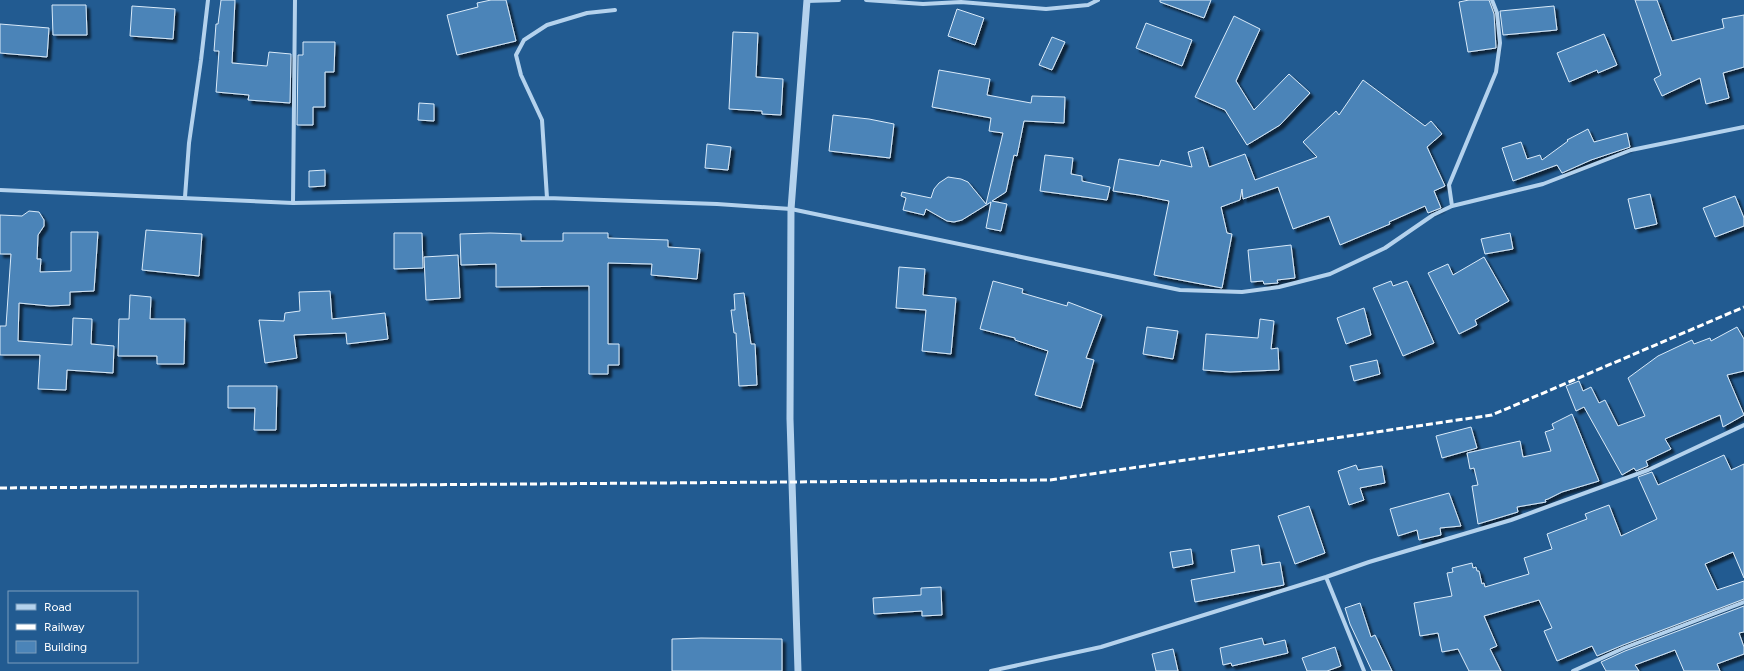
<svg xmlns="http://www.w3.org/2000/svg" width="1744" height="671" font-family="Figtree,sans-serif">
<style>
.building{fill:#4b84b8;stroke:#d9eaf9;filter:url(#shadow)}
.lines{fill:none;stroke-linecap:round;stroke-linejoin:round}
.minor{stroke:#b4d2ed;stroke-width:4}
.tertiary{stroke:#b4d2ed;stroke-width:7}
.rail{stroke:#fff;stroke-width:3;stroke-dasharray:7 3;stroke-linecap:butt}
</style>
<defs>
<filter id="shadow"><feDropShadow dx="3.5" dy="3.5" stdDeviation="1" flood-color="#0009"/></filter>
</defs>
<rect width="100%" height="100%" fill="#225b91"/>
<!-- building -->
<path class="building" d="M 221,0 L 235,0 L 232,63 L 267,66 L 269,52 L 291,54 L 290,103 L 248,100 L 249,95 L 216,92 L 219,51 L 214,51 L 216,24 L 218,24 Z
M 491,0 L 506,0 L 516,41 L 457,55 L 447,15 L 478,7 L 477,3 Z
M 1160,0 L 1211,0 L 1204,18 L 1160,2 Z
M 1469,0 L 1489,0 L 1494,14 L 1496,48 L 1468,52 L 1459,2 Z
M 1635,0 L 1657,0 L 1672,41 L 1724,28 L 1722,19 L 1744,15 L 1744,67 L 1723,73 L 1729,98 L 1706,104 L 1700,78 L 1662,96 L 1654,79 L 1661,75 Z
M 52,5 L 86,5 L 87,35 L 53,35 Z
M 132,6 L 175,9 L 173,39 L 130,36 Z
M 1554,6 L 1557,30 L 1503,35 L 1500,11 Z
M 957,9 L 984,18 L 975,45 L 948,36 Z
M 1234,16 L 1260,29 L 1236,81 L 1254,110 L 1289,74 L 1310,93 L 1280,125 L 1247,145 L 1225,110 L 1195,97 Z
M 1146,23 L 1192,40 L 1182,66 L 1136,48 Z
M 0,24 L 49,28 L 47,57 L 0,53 Z
M 733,32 L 758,33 L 756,77 L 783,79 L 781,115 L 762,114 L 762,111 L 729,109 Z
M 1604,34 L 1617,65 L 1598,73 L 1597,70 L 1569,82 L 1557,53 Z
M 1052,37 L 1065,42 L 1052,70 L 1039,65 Z
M 303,42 L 335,42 L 334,72 L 325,72 L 325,107 L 313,107 L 313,125 L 297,125 L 298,55 L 303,55 Z
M 939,70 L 990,79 L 987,95 L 1031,103 L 1032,96 L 1065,97 L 1064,123 L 1024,121 L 1017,156 L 1014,155 L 1006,192 L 992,201 L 1007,204 L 1001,231 L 986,228 L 991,202 L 962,220 L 954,222 L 947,221 L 926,209 L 924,215 L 903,210 L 906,198 L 901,196 L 902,192 L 931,198 L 934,189 L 939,183 L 948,177 L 961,179 L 968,182 L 986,204 L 1003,133 L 989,131 L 991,118 L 932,107 Z
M 1363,80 L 1425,126 L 1431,121 L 1442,134 L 1427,147 L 1445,186 L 1434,191 L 1441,208 L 1428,213 L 1425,206 L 1389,222 L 1390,224 L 1340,245 L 1329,216 L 1293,229 L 1278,187 L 1243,199 L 1242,189 L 1240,200 L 1221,207 L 1227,233 L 1232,234 L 1222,288 L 1154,275 L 1169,201 L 1139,195 L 1113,191 L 1119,159 L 1159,166 L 1161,160 L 1192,167 L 1188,152 L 1203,147 L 1209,167 L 1245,154 L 1255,180 L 1317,157 L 1303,142 L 1336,111 L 1339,115 Z
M 419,103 L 434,104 L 434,121 L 418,120 Z
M 833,115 L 869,119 L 894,124 L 890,158 L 829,151 Z
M 1588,129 L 1594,142 L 1627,133 L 1630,147 L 1591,160 L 1562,173 L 1557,165 L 1513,181 L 1502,148 L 1521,142 L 1527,159 L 1540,155 L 1542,160 L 1568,141 L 1567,140 Z
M 707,144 L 731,147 L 728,170 L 705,168 Z
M 1045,155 L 1073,158 L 1071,174 L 1082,176 L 1082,181 L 1110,187 L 1107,200 L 1040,191 Z
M 325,170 L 325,186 L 309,187 L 309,171 Z
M 1650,194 L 1657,224 L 1635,229 L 1628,199 Z
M 1735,196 L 1744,218 L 1744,226 L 1715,237 L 1703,208 Z
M 29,211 L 39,212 L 44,220 L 44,226 L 38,235 L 37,259 L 41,259 L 40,272 L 71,271 L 71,232 L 98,232 L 94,291 L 70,292 L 70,305 L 50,306 L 19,303 L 18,341 L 72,345 L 73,318 L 92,319 L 91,344 L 114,346 L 113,373 L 67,370 L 66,390 L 38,389 L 40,355 L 0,355 L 0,326 L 6,326 L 11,254 L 0,254 L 0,215 L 22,216 Z
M 146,230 L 202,234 L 199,276 L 142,270 Z
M 394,233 L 422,233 L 423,268 L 394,269 Z
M 490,233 L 521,234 L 521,241 L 563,241 L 563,233 L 608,233 L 608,238 L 668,240 L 668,247 L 700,249 L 697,279 L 651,275 L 652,264 L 608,263 L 608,344 L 619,344 L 619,365 L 608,365 L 608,374 L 589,374 L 589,286 L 496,287 L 496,264 L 461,265 L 460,234 Z
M 1510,233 L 1513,249 L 1485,254 L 1481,239 Z
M 1291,245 L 1295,278 L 1277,280 L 1278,283 L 1264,284 L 1263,281 L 1251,282 L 1248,250 Z
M 458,255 L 460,298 L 426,300 L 424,257 Z
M 1484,257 L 1509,301 L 1475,320 L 1477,325 L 1459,334 L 1428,273 L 1448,264 L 1453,275 Z
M 899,267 L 925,269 L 923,295 L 956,298 L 951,354 L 922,351 L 926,310 L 896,308 Z
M 993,281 L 1023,289 L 1022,293 L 1067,306 L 1068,302 L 1102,315 L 1086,358 L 1094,360 L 1081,408 L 1035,395 L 1048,351 L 1015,340 L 1015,338 L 980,329 Z
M 1391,281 L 1393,286 L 1407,281 L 1434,343 L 1403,356 L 1373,288 Z
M 330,291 L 332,319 L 385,313 L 388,339 L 347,344 L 346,333 L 294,335 L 297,358 L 265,363 L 259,320 L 284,321 L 285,313 L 300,311 L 299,292 Z
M 744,293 L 751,344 L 755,344 L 757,385 L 739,386 L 736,333 L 734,333 L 731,310 L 735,310 L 734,294 Z
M 130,295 L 151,297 L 150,319 L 185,319 L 184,364 L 157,364 L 157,356 L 118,356 L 119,319 L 129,319 Z
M 1364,308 L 1371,335 L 1346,344 L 1337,318 Z
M 1260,319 L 1274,321 L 1271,349 L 1278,348 L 1279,370 L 1230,372 L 1203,370 L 1206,334 L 1258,338 Z
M 1147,327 L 1178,331 L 1173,359 L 1143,354 Z
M 1737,327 L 1744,339 L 1744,371 L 1727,375 L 1744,415 L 1723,427 L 1720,415 L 1665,439 L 1671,449 L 1646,461 L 1648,466 L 1636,471 L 1634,468 L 1622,475 L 1584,407 L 1576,411 L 1566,386 L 1579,381 L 1583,391 L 1591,387 L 1599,403 L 1605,400 L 1618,426 L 1645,416 L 1628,378 L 1658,356 L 1692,340 L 1694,344 L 1710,338 L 1711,341 Z
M 1377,360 L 1380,374 L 1354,381 L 1350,366 Z
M 228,386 L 277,386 L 276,430 L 254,430 L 255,408 L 228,408 Z
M 1572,414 L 1599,481 L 1562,492 L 1548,499 L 1545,500 L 1546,502 L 1517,507 L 1518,512 L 1478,524 L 1472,486 L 1478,485 L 1474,468 L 1470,469 L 1467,453 L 1520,441 L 1523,457 L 1551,451 L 1545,432 L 1554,429 L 1552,424 Z
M 1471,427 L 1477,448 L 1442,458 L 1436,436 Z
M 1724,455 L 1731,470 L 1744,464 L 1744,578 L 1733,552 L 1705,564 L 1717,590 L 1744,581 L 1744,599 L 1623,645 L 1597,656 L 1592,646 L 1557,661 L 1544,631 L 1552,628 L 1539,600 L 1484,616 L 1497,646 L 1490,649 L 1501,671 L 1469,671 L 1458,649 L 1442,652 L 1438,633 L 1420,636 L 1414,603 L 1452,596 L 1447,573 L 1453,572 L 1452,568 L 1472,563 L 1473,568 L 1476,567 L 1477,571 L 1479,571 L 1482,584 L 1484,583 L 1485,587 L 1529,574 L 1524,558 L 1552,549 L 1547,534 L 1587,519 L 1585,514 L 1609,505 L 1621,536 L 1657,519 L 1638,477 L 1652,472 L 1658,485 Z
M 1356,465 L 1358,470 L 1382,466 L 1385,483 L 1360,488 L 1364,500 L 1349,505 L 1338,471 Z
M 1449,493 L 1461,526 L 1440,528 L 1441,535 L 1419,540 L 1417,530 L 1398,536 L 1390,509 Z
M 1309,506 L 1325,553 L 1295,564 L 1278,516 Z
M 1259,545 L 1262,565 L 1280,562 L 1284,585 L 1195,602 L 1191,580 L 1235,572 L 1231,550 Z
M 1191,549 L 1193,564 L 1173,568 L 1170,552 Z
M 941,587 L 942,615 L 922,616 L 922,611 L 874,614 L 873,598 L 921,595 L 921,588 Z
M 1360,603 L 1371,637 L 1375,635 L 1392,671 L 1372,671 L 1350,624 L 1345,608 Z
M 1744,606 L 1744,632 L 1739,633 L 1744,647 L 1744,654 L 1717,664 L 1720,671 L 1684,671 L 1675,650 L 1635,665 L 1639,671 L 1606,671 L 1601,662 L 1625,651 Z
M 701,638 L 782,639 L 782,671 L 672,671 L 672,639 Z
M 1262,638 L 1264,645 L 1285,640 L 1288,653 L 1232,666 L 1231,663 L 1223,665 L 1220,648 Z
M 1335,647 L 1341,666 L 1327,671 L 1307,671 L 1302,658 Z
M 1173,649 L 1178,671 L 1156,671 L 1152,654 Z"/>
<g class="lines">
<!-- minor -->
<path class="minor" d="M 866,0 L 923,4 L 961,2 L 1046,9 L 1088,5 L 1098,0
M 807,1 L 839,0
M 0,190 L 293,203 L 547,198 L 717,204 L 791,209 L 1180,290 L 1242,292 L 1279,287 L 1330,274 L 1385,248 L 1433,215 L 1452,206 L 1543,184 L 1631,150 L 1744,127
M 185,197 L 189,143 L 201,60 L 208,0
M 547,198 L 542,120 L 521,75 L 516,55 L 524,40 L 547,25 L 587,13 L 615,10
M 293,203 L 295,0
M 1452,206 L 1449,185 L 1496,72 L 1500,43 L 1497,13 L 1492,0
M 1326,577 L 1364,671
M 991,671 L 1101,647 L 1326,577 L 1369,562 L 1511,520 L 1648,470 L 1744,425
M 1573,671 L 1624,648 L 1744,602"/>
<!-- tertiary -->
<path class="tertiary" d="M 798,671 L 790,419 L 791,209 L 807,0"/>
<!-- rail -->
<path class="rail" d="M 0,488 L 1050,480 L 1492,415 L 1744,307"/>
</g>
<!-- legend -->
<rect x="8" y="591" width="130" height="72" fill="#225b91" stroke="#7a9dbd"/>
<rect x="16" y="604" width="20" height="6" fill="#b4d2ed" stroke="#7a9dbd"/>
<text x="44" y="611" font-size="12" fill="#ffffff">Road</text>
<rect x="16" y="624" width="20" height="6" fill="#ffffff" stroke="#7a9dbd"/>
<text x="44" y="631" font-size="12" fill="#ffffff">Railway</text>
<rect x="16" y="641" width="20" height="12" fill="#4b84b8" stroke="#7a9dbd"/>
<text x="44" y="651" font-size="12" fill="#ffffff">Building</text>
</svg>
